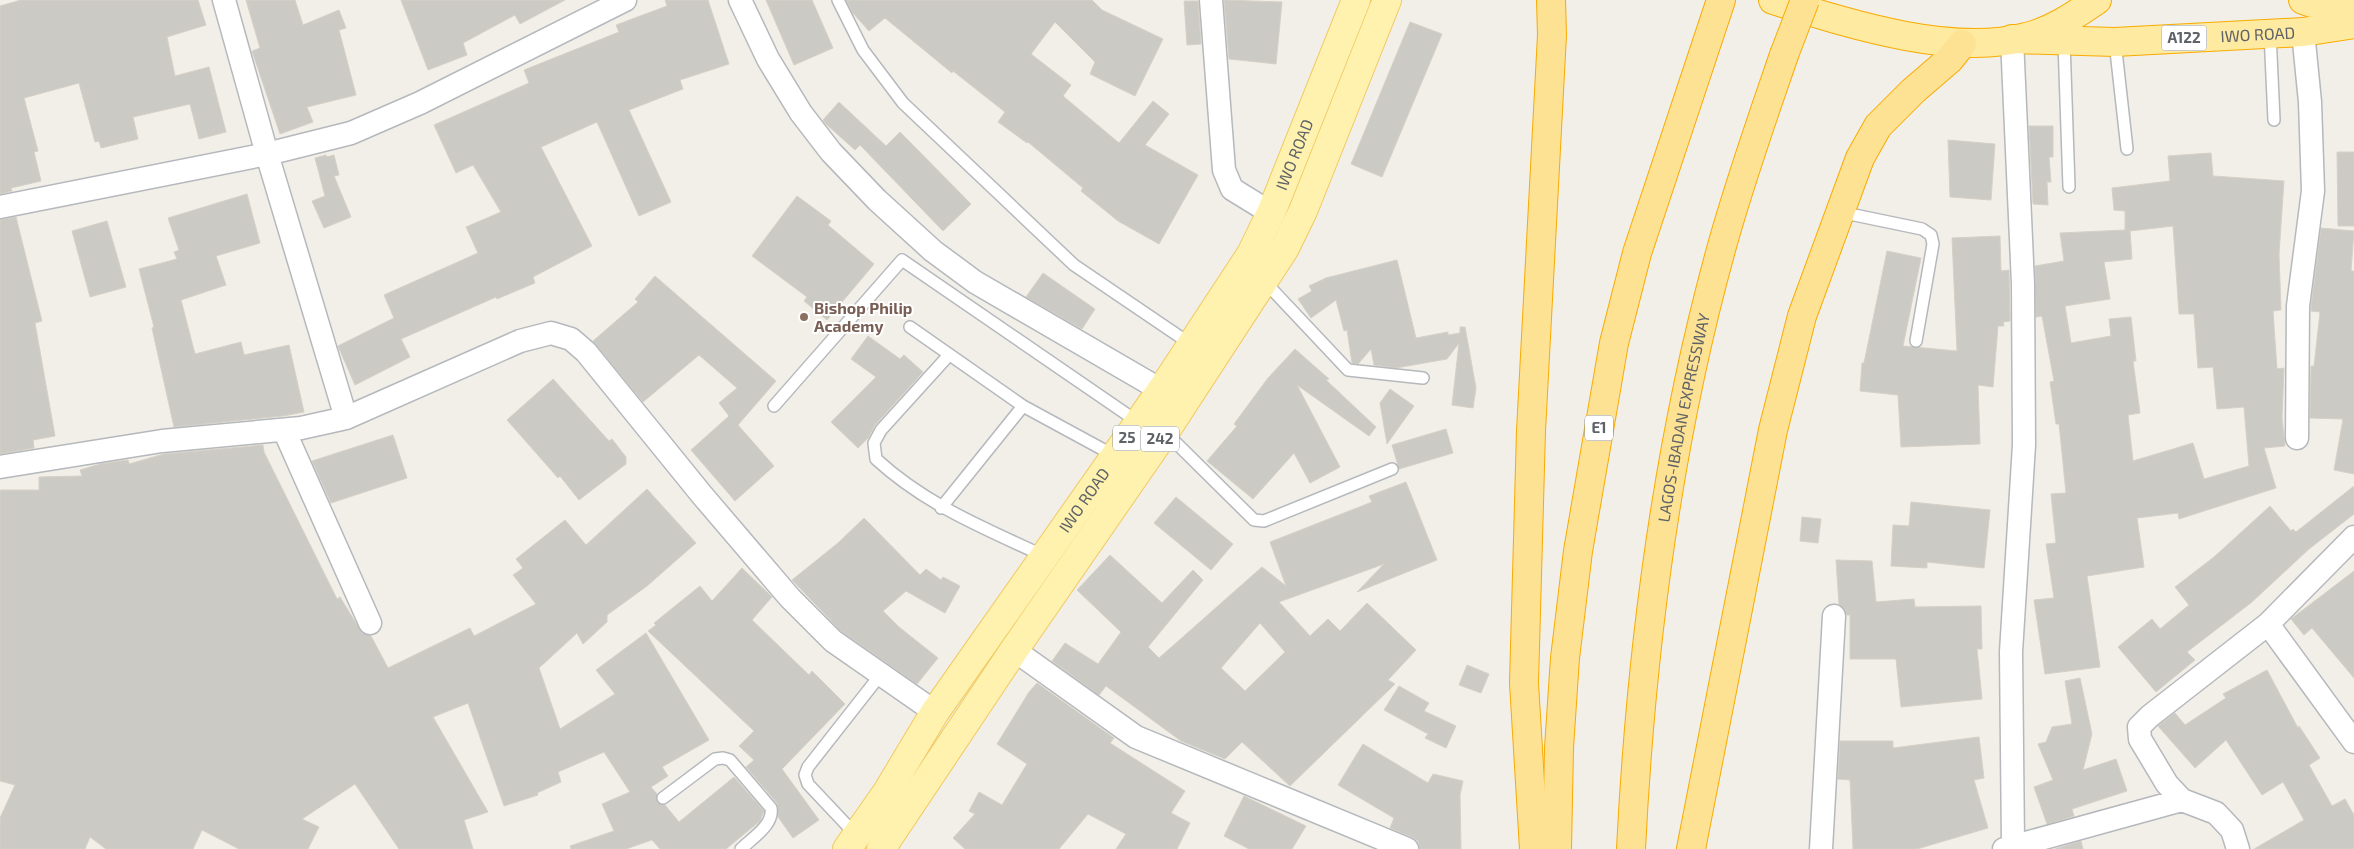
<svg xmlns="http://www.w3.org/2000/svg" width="2354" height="849" font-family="'Exo 2',sans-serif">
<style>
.building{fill:#cccac5;stroke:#d6d1c6;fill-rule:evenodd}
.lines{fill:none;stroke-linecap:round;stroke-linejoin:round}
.service-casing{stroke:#b5b8bc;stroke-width:14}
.minor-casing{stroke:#b5b8bc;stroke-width:25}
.primary-casing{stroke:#f2c960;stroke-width:30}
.trunk-casing{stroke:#f9ab00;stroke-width:30}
.motorway-casing{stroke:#f9ab00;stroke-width:30}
.service{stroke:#fff;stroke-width:11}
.minor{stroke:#fff;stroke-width:22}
.primary{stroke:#fff2af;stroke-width:28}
.trunk{stroke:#feeaa1;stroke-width:28}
.motorway{stroke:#fde293;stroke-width:28}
.motorway-bridge-casing{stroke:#f9ab00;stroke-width:30;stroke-linecap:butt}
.motorway-bridge{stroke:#fde293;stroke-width:28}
.education-dot{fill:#8d6e63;stroke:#fff;stroke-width:2}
.labels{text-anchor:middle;stroke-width:4;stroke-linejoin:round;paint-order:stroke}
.shield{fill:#fff;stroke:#8f9295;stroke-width:1}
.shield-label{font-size:15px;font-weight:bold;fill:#5f6368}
.street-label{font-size:16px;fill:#5f6368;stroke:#fff}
.education-label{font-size:16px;font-weight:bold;fill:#785e54;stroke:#fff;text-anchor:start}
</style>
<rect width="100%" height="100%" fill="#f1efe8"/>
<!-- building -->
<path class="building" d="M 21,0 L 198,0 L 206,25 L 167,37 L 175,76 L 209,67 L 226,132 L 199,139 L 190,104 L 133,117 L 138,139 L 101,148 L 99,141 L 95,142 L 79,83 L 24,98 L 38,151 L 34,152 L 41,181 L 11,188 L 12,191 L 0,194 L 0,6 Z
M 246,0 L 295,0 L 303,25 L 339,10 L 346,28 L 339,30 L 356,95 L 307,107 L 313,122 L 280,134 L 252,51 L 260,48 Z
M 401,0 L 565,0 L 520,24 L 515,15 L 463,43 L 467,55 L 428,70 Z
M 665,0 L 708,0 L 729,64 L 680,80 L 683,89 L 629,110 L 671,202 L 639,216 L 597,122 L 541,147 L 592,246 L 533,277 L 535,283 L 497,299 L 496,297 L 401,339 L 410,357 L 355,385 L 338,346 L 394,318 L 384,295 L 478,253 L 466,227 L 501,212 L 473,165 L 456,173 L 434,125 L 529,83 L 524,70 L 619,32 L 616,25 L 667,6 Z
M 766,0 L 812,0 L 833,48 L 794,65 Z
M 846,0 L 1092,0 L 1102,10 L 1163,39 L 1135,96 L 1090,74 L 1095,62 L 1055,22 L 1031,54 L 1071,85 L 1063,96 L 1119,143 L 1153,101 L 1169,114 L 1145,145 L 1198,175 L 1159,244 L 1118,221 L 1081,191 L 1083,188 L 1028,142 L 1027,143 L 998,122 L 1005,112 L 953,71 L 952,73 L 885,18 L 869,31 L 852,12 Z
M 1224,0 L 1282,2 L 1276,64 L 1229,59 Z
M 1184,1 L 1198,1 L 1201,44 L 1187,45 Z
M 1410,22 L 1442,34 L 1382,177 L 1351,164 Z
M 839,102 L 886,146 L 900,132 L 971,204 L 943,231 L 860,145 L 855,150 L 826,124 L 823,120 Z
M 2029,126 L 2053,126 L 2053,157 L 2049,157 L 2051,182 L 2047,182 L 2048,205 L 2033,204 Z
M 1948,140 L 1995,144 L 1991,200 L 1950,197 Z
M 2337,152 L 2354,152 L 2354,226 L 2338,226 Z
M 2211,153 L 2213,176 L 2284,181 L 2279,254 L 2281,310 L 2273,311 L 2277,369 L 2284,368 L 2282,418 L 2285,446 L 2264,448 L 2276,488 L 2179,519 L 2178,513 L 2137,518 L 2144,567 L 2087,576 L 2100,667 L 2045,674 L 2034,600 L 2054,598 L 2046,544 L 2056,543 L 2051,494 L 2066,493 L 2059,424 L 2056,424 L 2050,382 L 2054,381 L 2042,316 L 2036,317 L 2035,266 L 2064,261 L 2060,233 L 2125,230 L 2125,211 L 2114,210 L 2112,188 L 2170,181 L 2168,156 ZM 2173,226 L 2179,314 L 2194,314 L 2198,368 L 2213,367 L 2217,409 L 2244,407 L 2249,466 L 2204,479 L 2193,443 L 2133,461 L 2128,415 L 2140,413 L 2133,361 L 2136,361 L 2131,317 L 2109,319 L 2111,336 L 2071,343 L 2065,306 L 2110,299 L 2104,262 L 2132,259 L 2130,231 Z
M 326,155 L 327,157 L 334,155 L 339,175 L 334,176 L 351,217 L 324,228 L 312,201 L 325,196 L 315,158 Z
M 247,194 L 260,243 L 216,256 L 226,285 L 181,300 L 195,354 L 241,342 L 244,355 L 289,345 L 304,412 L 283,416 L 174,427 L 152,328 L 154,327 L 139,269 L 177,259 L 174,252 L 179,250 L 168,218 Z
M 797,196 L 831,221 L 828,225 L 874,264 L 827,320 L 804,301 L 807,297 L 752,256 Z
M 16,217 L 42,321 L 35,323 L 55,436 L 33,440 L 34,448 L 0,454 L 0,220 Z
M 107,221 L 126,287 L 90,297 L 72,231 Z
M 2321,228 L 2354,231 L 2351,271 L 2354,271 L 2354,474 L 2334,470 L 2343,419 L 2310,418 L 2311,366 L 2314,366 L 2320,312 L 2311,311 L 2311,307 Z
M 2000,236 L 2001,271 L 2009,270 L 2010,321 L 2003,322 L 2004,326 L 1998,326 L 1993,387 L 1978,385 L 1980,444 L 1901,447 L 1898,395 L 1860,391 L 1862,363 L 1864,363 L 1887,251 L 1921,258 L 1903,346 L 1957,351 L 1952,238 Z
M 1397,260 L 1416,338 L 1448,332 L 1448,335 L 1460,333 L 1460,327 L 1465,327 L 1476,388 L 1473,408 L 1452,405 L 1459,343 L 1447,359 L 1396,368 L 1374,365 L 1371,349 L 1358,364 L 1352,363 L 1347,330 L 1344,331 L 1336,300 L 1311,318 L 1298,299 L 1312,291 L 1309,286 L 1326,278 Z
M 1043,273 L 1095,309 L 1082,329 L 1026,297 Z
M 655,276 L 776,381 L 738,425 L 774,466 L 735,501 L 691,450 L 729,416 L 719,403 L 737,388 L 699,355 L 643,402 L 593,341 L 638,302 L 635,299 Z
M 868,336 L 900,359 L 904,355 L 923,372 L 875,425 L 868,438 L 858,448 L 831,422 L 876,377 L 851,359 Z
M 1295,349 L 1329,379 L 1326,380 L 1376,427 L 1369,436 L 1297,385 L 1340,467 L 1310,483 L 1294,453 L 1253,499 L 1207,461 L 1237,426 L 1234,424 L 1268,378 Z
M 553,379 L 609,441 L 612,439 L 626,457 L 626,464 L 579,500 L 560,476 L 558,478 L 507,420 Z
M 1390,389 L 1414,406 L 1387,444 L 1380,403 Z
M 1446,429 L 1453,453 L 1399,469 L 1392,445 Z
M 393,435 L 407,478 L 331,503 L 312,461 Z
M 263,445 L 264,452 L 337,599 L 340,597 L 362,633 L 371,636 L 388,668 L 470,628 L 474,636 L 536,604 L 513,575 L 523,568 L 516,559 L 565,520 L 586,545 L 647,489 L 696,543 L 647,586 L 607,615 L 607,622 L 583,644 L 577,633 L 539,668 L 560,729 L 615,694 L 596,670 L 646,633 L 709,740 L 662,767 L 668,776 L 651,787 L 657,794 L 657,802 L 665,805 L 679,822 L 734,777 L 764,811 L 760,821 L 726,849 L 660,849 L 652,840 L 626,849 L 571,849 L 570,846 L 614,831 L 602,804 L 630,792 L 604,752 L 558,772 L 561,782 L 537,793 L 538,795 L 504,806 L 468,703 L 433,717 L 488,812 L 464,820 L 473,849 L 399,849 L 355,784 L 302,819 L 319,827 L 308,849 L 239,849 L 202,830 L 193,849 L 106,849 L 90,837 L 85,849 L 0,849 L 0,818 L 15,785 L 0,781 L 0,490 L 39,490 L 39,477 L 82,476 L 80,470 L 100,464 L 128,460 L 129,464 L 164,454 Z
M 1406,482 L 1437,560 L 1357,592 L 1384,564 L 1279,602 L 1310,636 L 1328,619 L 1340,631 L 1367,603 L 1416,650 L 1388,680 L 1395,684 L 1290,786 L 1242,742 L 1225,759 L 1181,741 L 1106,686 L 1099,695 L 1052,661 L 1065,643 L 1098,664 L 1121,632 L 1077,590 L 1110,555 L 1162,603 L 1193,570 L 1203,580 L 1148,647 L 1159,658 L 1262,567 L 1286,586 L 1270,542 L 1372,502 L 1369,496 ZM 1260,623 L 1285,652 L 1245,691 L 1221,668 Z
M 2354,486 L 2354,514 L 2309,549 L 2252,602 L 2187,652 L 2195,660 L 2156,692 L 2118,647 L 2152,619 L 2160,629 L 2189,605 L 2175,587 L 2214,557 L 2270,506 L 2291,531 L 2293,529 L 2296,532 Z
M 1176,497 L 1233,544 L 1211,570 L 1154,523 Z
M 1911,502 L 1990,510 L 1984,568 L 1927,562 L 1927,568 L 1891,566 L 1893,525 L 1909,526 Z
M 1802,517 L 1821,519 L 1818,543 L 1800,541 Z
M 864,518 L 920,575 L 926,569 L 941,580 L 943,577 L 960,586 L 945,613 L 906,591 L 883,611 L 899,627 L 938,658 L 917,684 L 841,631 L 792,580 L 838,543 Z
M 1836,560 L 1872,561 L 1876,602 L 1914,599 L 1915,607 L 1981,606 L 1982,649 L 1977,649 L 1982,699 L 1901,707 L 1896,659 L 1850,659 L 1850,615 L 1847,615 L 1845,610 L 1839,604 Z
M 742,568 L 772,597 L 752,620 L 809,675 L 812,671 L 845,704 L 782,769 L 819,820 L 793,838 L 778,817 L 777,803 L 746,767 L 754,760 L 739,746 L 754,731 L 648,631 L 656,625 L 654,623 L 700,586 L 712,601 Z
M 2354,571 L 2354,678 L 2312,628 L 2304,635 L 2291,619 Z
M 1467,665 L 1489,674 L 1481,693 L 1459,685 Z
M 2267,670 L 2298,728 L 2299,726 L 2320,758 L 2309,765 L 2332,806 L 2345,799 L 2354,815 L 2354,849 L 2254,849 L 2304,820 L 2283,782 L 2262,795 L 2226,740 L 2195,768 L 2158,726 L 2175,713 L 2185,725 L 2226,698 L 2223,694 Z
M 2080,678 L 2092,734 L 2083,770 L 2116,759 L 2127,791 L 2072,809 L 2074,816 L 2047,824 L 2034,787 L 2053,780 L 2038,744 L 2046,742 L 2052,727 L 2072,724 L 2065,681 Z
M 1037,683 L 1114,738 L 1110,743 L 1185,791 L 1171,813 L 1190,823 L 1177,849 L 1116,849 L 1126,834 L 1088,814 L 1059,849 L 965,849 L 953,838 L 975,814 L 969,811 L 979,792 L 1002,805 L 1027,764 L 997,744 L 1029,692 Z
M 1399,686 L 1429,703 L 1424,711 L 1456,726 L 1446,748 L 1425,738 L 1428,734 L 1384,710 Z
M 1979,737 L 1984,778 L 1974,780 L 1988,828 L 1917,849 L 1853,849 L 1850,780 L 1838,779 L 1840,741 L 1893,741 L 1893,748 Z
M 1363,744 L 1428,783 L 1433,774 L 1463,781 L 1460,795 L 1461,849 L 1420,849 L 1418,841 L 1412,837 L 1390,828 L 1394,818 L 1338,785 Z
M 1244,796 L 1306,826 L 1292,849 L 1249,849 L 1224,836 Z
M 2081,841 L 2083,849 L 2055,849 Z"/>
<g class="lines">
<!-- service casing -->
<g class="service-casing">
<path id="service" d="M 838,0 L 863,50 L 903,103 L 1074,265 L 1192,345
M 2270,33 L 2274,120
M 2064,42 L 2069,187
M 2115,42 L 2127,149
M 1840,212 L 1922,229 L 1931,235 L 1933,244 L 1916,341
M 1264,281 L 1348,370 L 1423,378
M 910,327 L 1023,406 L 1115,456
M 949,355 L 881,430 L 874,443 L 876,459 C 926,505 984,528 1044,556
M 774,406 L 902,260 L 1138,422
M 1165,432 L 1254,520 L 1264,521 L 1392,469
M 941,508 L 1023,406
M 663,798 L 715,759 L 723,758 L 730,760 L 771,808 C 774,825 752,838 741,849
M 857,836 L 808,784 L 805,775 L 808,767 L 881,674"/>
</g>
<!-- minor casing -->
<g class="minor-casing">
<path id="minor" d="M 224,0 L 267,154 L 346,418
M 740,0 L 768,59 L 801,113 L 831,152 L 877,200 L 933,251 L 975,282 L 1161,390
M 1211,0 L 1224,170 L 1232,189 L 1271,213
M 2012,39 L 2023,284 L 2024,445 L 2011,652 L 2013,845
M 0,207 L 267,154 L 351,133 L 420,103 L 625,0
M 284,430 L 370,623
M 2297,438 L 2298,306 L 2313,191 L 2310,102 L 2303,32
M 0,467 L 162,441 L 301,428 L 346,418 L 520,341 L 551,333 L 571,339 L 586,352 L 702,495 L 790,598 L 833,641 L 935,712
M 2268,624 L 2354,742
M 1014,650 L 1136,737 L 1407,849
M 1821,849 L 1834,616
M 2004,849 L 2182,800
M 2238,849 L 2232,830 L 2216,813 L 2182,800 L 2167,784 L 2140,739 L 2139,727 L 2150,716 L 2268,624 L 2354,537"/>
</g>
<!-- primary casing -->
<g class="primary-casing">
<g id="primary">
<path id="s1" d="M 847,849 L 887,792 L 935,712 L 1167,382 L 1251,254 L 1271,213 L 1356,0"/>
<path d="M 881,849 L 1014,650 L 1165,432 L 1285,248 L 1303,211 L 1387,0"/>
</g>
</g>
<!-- trunk casing -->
<g class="trunk-casing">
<g id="trunk">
<path d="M 1773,0 C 1847,23 1950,57 2026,37 C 2052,31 2075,15 2097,0"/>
<path d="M 2303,0 L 2312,3 L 2354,3"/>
<path id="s2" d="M 2012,39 L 2115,42 L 2303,32 L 2354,24"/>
</g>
</g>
<!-- motorway casing -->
<g class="motorway-casing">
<g id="motorway">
<path d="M 1534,849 L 1524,683 L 1531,431 L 1552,35 L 1551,0"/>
<path d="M 1557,849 L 1559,748 L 1565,658 L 1578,551 L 1614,343 L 1637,253 L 1721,0"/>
<path id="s3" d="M 1631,849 C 1641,648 1668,440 1722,246 C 1740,181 1762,119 1784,55"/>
<path d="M 1691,849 L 1773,430 L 1802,316 L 1860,158 L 1878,126 L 1913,91 L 1949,60 L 1962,44"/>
</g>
</g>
<!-- service -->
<use href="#service" class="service"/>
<!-- minor -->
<use href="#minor" class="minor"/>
<!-- primary -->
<use href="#primary" class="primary"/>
<!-- trunk -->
<use href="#trunk" class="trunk"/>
<!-- motorway -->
<use href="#motorway" class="motorway"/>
<!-- motorway-bridge casing -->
<g class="motorway-bridge-casing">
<path id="motorway-bridge" d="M 1784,55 L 1805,0"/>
</g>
<!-- motorway-bridge -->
<use href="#motorway-bridge" class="motorway-bridge"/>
</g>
<!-- markers -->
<circle class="education-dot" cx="804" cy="317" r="5"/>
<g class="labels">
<!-- shield labels -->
<g class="shield">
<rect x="2161.5" y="25.5" width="45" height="25" rx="4"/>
<rect x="1585" y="415.5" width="28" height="25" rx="4"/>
<rect x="1113" y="425.5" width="28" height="25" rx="4"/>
<rect x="1141" y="426.5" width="38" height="25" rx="4"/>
</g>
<g class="shield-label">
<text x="2184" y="43">A122</text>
<text x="1599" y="433">E1</text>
<text x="1127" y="443">25</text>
<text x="1160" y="444">242</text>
</g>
<!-- street labels -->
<g class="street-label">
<text dy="6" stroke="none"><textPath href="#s2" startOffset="246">IWO ROAD</textPath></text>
<text dy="6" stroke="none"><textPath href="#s1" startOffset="828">IWO ROAD</textPath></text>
<text dy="6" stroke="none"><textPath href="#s3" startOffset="435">LAGOS-IBADAN EXPRESSWAY</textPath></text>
<text dy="6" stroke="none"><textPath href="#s1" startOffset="422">IWO ROAD</textPath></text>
</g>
<!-- education labels -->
<g class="education-label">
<text x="814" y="314">Bishop Philip<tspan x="814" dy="18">Academy</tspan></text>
</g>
</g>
</svg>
